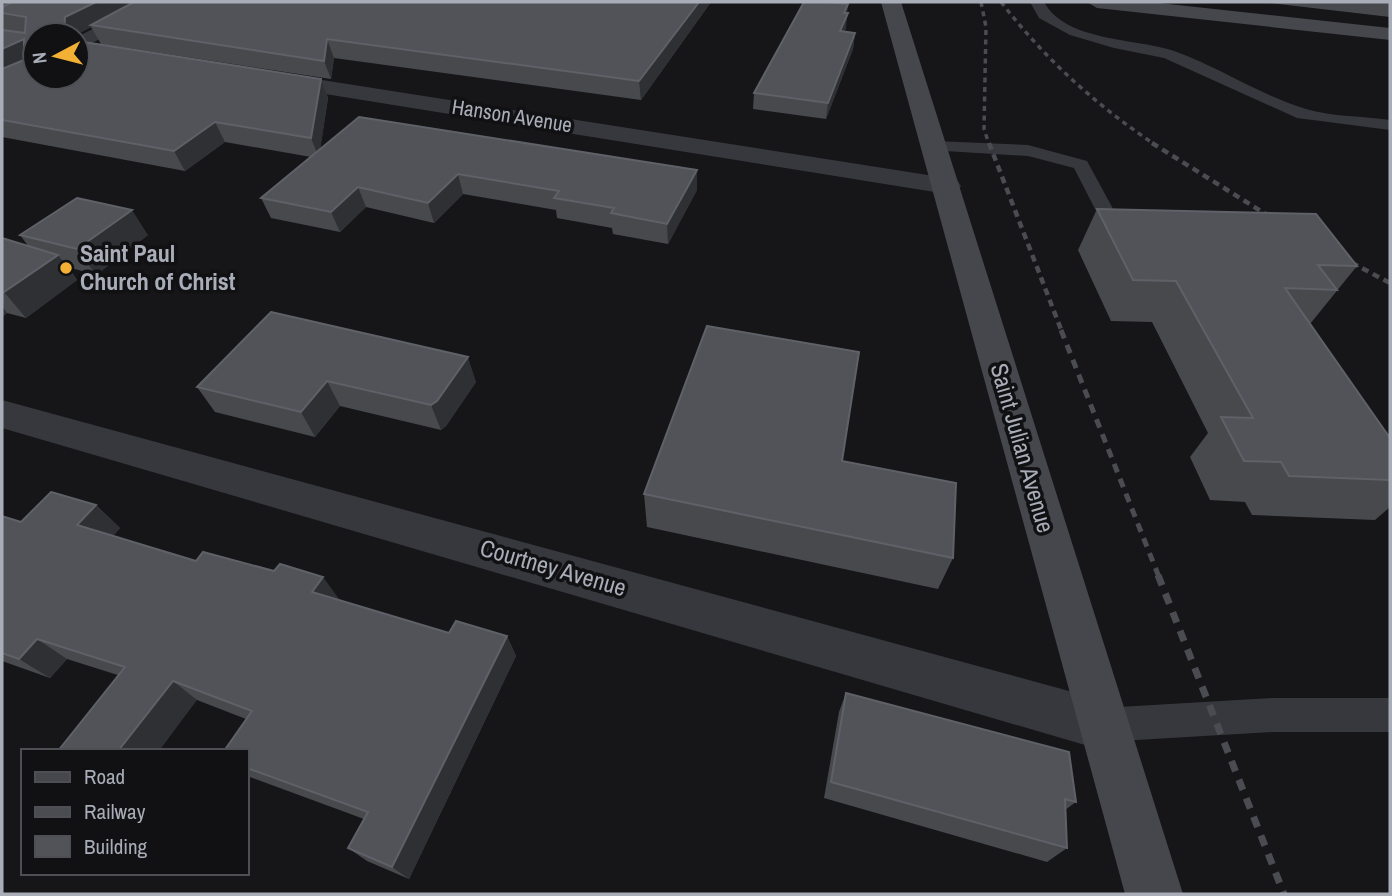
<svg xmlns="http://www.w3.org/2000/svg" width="1392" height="896" font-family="'Archivo Narrow',sans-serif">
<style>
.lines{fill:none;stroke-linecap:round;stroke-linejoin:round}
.lane{fill:#37383d;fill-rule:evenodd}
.street{fill:#37383d;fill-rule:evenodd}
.secondary{fill:#45474d;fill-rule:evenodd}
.rail-far3{stroke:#4a4c52;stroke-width:3.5;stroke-dasharray:5 4.5;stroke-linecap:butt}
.rail-far2{stroke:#4a4c52;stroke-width:4.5;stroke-dasharray:7 5;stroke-linecap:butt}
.rail-far1{stroke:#4a4c52;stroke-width:5;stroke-dasharray:9 7;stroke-linecap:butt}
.rail{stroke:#4a4c52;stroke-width:7;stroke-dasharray:11 9;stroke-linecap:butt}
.wall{fill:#47494d}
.shaded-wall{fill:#2f3033}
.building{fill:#525359;stroke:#5f6168;stroke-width:2}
.poi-dot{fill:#f2b134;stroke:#111113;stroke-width:2.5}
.labels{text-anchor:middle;stroke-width:7;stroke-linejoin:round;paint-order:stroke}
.far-street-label{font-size:21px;fill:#a8adb8;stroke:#111113}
.poi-label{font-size:24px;font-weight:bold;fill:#a8adb8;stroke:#111113;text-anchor:start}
.street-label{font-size:24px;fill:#a8adb8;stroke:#111113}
</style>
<rect width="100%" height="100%" fill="#161618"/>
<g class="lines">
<!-- lane -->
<path class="lane" d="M 1030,2 L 1044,2 C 1066,42 1136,38 1174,51 C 1219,67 1260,95 1306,109 C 1332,117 1363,116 1390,120 L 1390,130 L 1297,118 L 1164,58 L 1114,48 L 1070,35 L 1039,18 Z
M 935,141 L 1028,145 L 1087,161 L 1130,240 L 1120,246 L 1113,244 L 1074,168 L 1028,156 L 929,150 L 926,146 L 929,142 Z
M 1274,698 L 1390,698 L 1390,732 L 1274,732 L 1102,742 L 1090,737 L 1085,725 L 1090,713 L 1102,708 Z"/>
<!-- street -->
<path class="street" d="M 145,2 L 170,2 L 77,51 L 77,37 Z
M 271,72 L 947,178 L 957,180 L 961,186 L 957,192 L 947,194 L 263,84 L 259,79 L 263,74 Z
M 2,400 L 1102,700 L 1120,707 L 1127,725 L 1120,743 L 1102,750 L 2,428 Z"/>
<!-- secondary -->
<path class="secondary" d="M 881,2 L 901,2 L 1183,894 L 1125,894 Z
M 1087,2 L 1150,2 L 1390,28 L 1390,40 L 1097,8 Z"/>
<!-- rail-far3 -->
<path class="rail-far3" d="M 981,2 L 986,27 L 984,129 L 989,144
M 1001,2 C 1045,59 1095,104 1154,144"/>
<!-- rail-far2 -->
<path class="rail-far2" d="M 989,143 L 1062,332
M 1152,143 L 1280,223
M 1341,257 L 1390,283"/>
<!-- rail-far1 -->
<path class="rail-far1" d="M 1061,330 L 1159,577"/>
<!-- rail -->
<path class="rail" d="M 1158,575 L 1284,894"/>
</g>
<!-- wall -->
<path class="wall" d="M 2,2 L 711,2 L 641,100 L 334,58 L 331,79 L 101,44 L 91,27 L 76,35 L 35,35 L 321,79 L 328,98 L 320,149 L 697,190 L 668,244 L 613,234 L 612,228 L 557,218 L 556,210 L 463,194 L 434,223 L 366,207 L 340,232 L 271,218 L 261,198 L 311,157 L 225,142 L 185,171 L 2,137 L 2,30 L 3,29 Z
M 1269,2 L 1390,2 L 1390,17 L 1269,3 Z
M 847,13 L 848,13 L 844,32 L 855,33 L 853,49 L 826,119 L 753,109 L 754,93 Z
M 1097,209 L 1357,266 L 1310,324 L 1390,438 L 1390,507 L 1375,520 L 1252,515 L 1245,502 L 1210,500 L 1190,457 L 1208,433 L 1152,322 L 1111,321 L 1078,250 Z
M 20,235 L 148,235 L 96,275 L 68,267 L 77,280 L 26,318 L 7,313 L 2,317 L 2,238 L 29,247 Z
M 271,312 L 476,382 L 446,426 L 441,430 L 340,406 L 315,437 L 215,412 L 197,387 Z
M 842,461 L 953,558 L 938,589 L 647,527 L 644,494 Z
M 96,505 L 120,528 L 113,536 L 196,561 L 339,599 L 338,600 L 449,633 L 507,636 L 516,656 L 409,879 L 367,861 L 348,848 L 364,819 L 247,776 L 246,719 L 197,700 L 67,659 L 50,678 L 2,661 L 2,516 L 21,522 Z
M 846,693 L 1076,802 L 1065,810 L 1067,848 L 1047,862 L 824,798 L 839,712 Z"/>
<!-- shaded-wall -->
<path class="shaded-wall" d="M 96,2 L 140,2 L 91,25 L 91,27 L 76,35 L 64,35 L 65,17 Z
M 699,2 L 711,2 L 641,100 L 639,81 Z
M 848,4 L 846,29 L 838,47 L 844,13 Z
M 855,33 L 853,49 L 826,119 L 828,103 Z
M 24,39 L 35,57 L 2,73 L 2,49 Z
M 327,39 L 334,58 L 331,79 L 324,61 Z
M 321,79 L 328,98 L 319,158 L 311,138 Z
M 215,122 L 225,142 L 185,171 L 174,151 Z
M 697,170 L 697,190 L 668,244 L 667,224 Z
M 458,174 L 463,194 L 434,223 L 428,203 Z
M 358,187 L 366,207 L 340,232 L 331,212 Z
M 132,210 L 148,235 L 96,275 L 77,249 Z
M 58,255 L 77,280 L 26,318 L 4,292 Z
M 2,306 L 7,313 L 2,317 Z
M 468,357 L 476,382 L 446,426 L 441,430 L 431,405 Z
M 327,381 L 340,406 L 315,437 L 301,412 Z
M 96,505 L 120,528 L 102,547 L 77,525 Z
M 323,577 L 339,599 L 329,613 L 312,592 Z
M 507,636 L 516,656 L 409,879 L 392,867 Z
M 37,639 L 67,659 L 50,678 L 19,659 Z
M 173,681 L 197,700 L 159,751 L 118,751 Z"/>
<!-- building -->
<path class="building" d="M 13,2 L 96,2 L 65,17 L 64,35 L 35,35 L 35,77 L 77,77 L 77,41 L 321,79 L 311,138 L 215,122 L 174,151 L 2,120 L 2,69 L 24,60 L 24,39 L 2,49 L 2,30 L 25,33 L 26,17 L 2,13 L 2,7 Z
M 134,2 L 699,2 L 639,81 L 327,39 L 324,61 L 91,25 Z
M 804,2 L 826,2 L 848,4 L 844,13 L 848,13 L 840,31 L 855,33 L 828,103 L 754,93 Z
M 359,117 L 697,170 L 667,224 L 611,213 L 614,208 L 554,198 L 559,191 L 458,174 L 428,203 L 358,187 L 331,212 L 261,198 Z
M 77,198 L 132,210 L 77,249 L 20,235 Z
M 1097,209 L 1316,214 L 1357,266 L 1318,265 L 1337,290 L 1285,288 L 1390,438 L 1390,480 L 1289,476 L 1281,462 L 1244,461 L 1221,417 L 1253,418 L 1176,281 L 1133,280 Z
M 2,238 L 58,255 L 4,292 L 2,292 Z
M 271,312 L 468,357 L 437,401 L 431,405 L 327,381 L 301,412 L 197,387 Z
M 707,326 L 859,352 L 842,461 L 956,483 L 953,558 L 644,494 Z
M 51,492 L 96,505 L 77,525 L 196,561 L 203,552 L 274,571 L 280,564 L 323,577 L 312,592 L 449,633 L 456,621 L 507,636 L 392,867 L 348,848 L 368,812 L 247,768 L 247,751 L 224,751 L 252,711 L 173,681 L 118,751 L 58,751 L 125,667 L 37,639 L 19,659 L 2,653 L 2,516 L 21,522 Z
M 846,693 L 1069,752 L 1076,802 L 1065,799 L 1067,848 L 831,782 Z"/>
<!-- markers -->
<circle class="poi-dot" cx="66" cy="268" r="7"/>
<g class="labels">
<!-- far-street labels -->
<g class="far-street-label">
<text transform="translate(512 116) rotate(9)" y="7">Hanson Avenue</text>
</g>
<!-- poi labels -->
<g class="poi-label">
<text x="80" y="262">Saint Paul<tspan x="80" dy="28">Church of Christ</tspan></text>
</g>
<!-- street labels -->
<g class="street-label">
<text transform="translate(1022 448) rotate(74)" y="8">Saint Julian Avenue</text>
<text transform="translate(553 568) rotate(16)" y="8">Courtney Avenue</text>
</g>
</g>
<!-- border -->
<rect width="1392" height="896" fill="none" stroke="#a8adb8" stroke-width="7"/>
<!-- legend -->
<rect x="21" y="749" width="228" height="126" fill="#111113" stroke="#4d4f55" stroke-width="2"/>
<rect x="35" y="772" width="35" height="10" fill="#45474d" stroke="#4d4f55" stroke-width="2"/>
<text x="84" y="784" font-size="21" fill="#a8adb8">Road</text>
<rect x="35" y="807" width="35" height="10" fill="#4a4c52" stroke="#4d4f55" stroke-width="2"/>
<text x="84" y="819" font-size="21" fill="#a8adb8">Railway</text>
<rect x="35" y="836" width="35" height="21" fill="#525359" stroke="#4d4f55" stroke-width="2"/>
<text x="84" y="854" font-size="21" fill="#a8adb8">Building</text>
<!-- north arrow -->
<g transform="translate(56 56) rotate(263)"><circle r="33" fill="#111113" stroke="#4d4f55" stroke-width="2"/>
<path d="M0-5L12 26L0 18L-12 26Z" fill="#f2b134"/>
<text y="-10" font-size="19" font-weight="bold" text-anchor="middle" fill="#a8adb8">N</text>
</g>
</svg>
